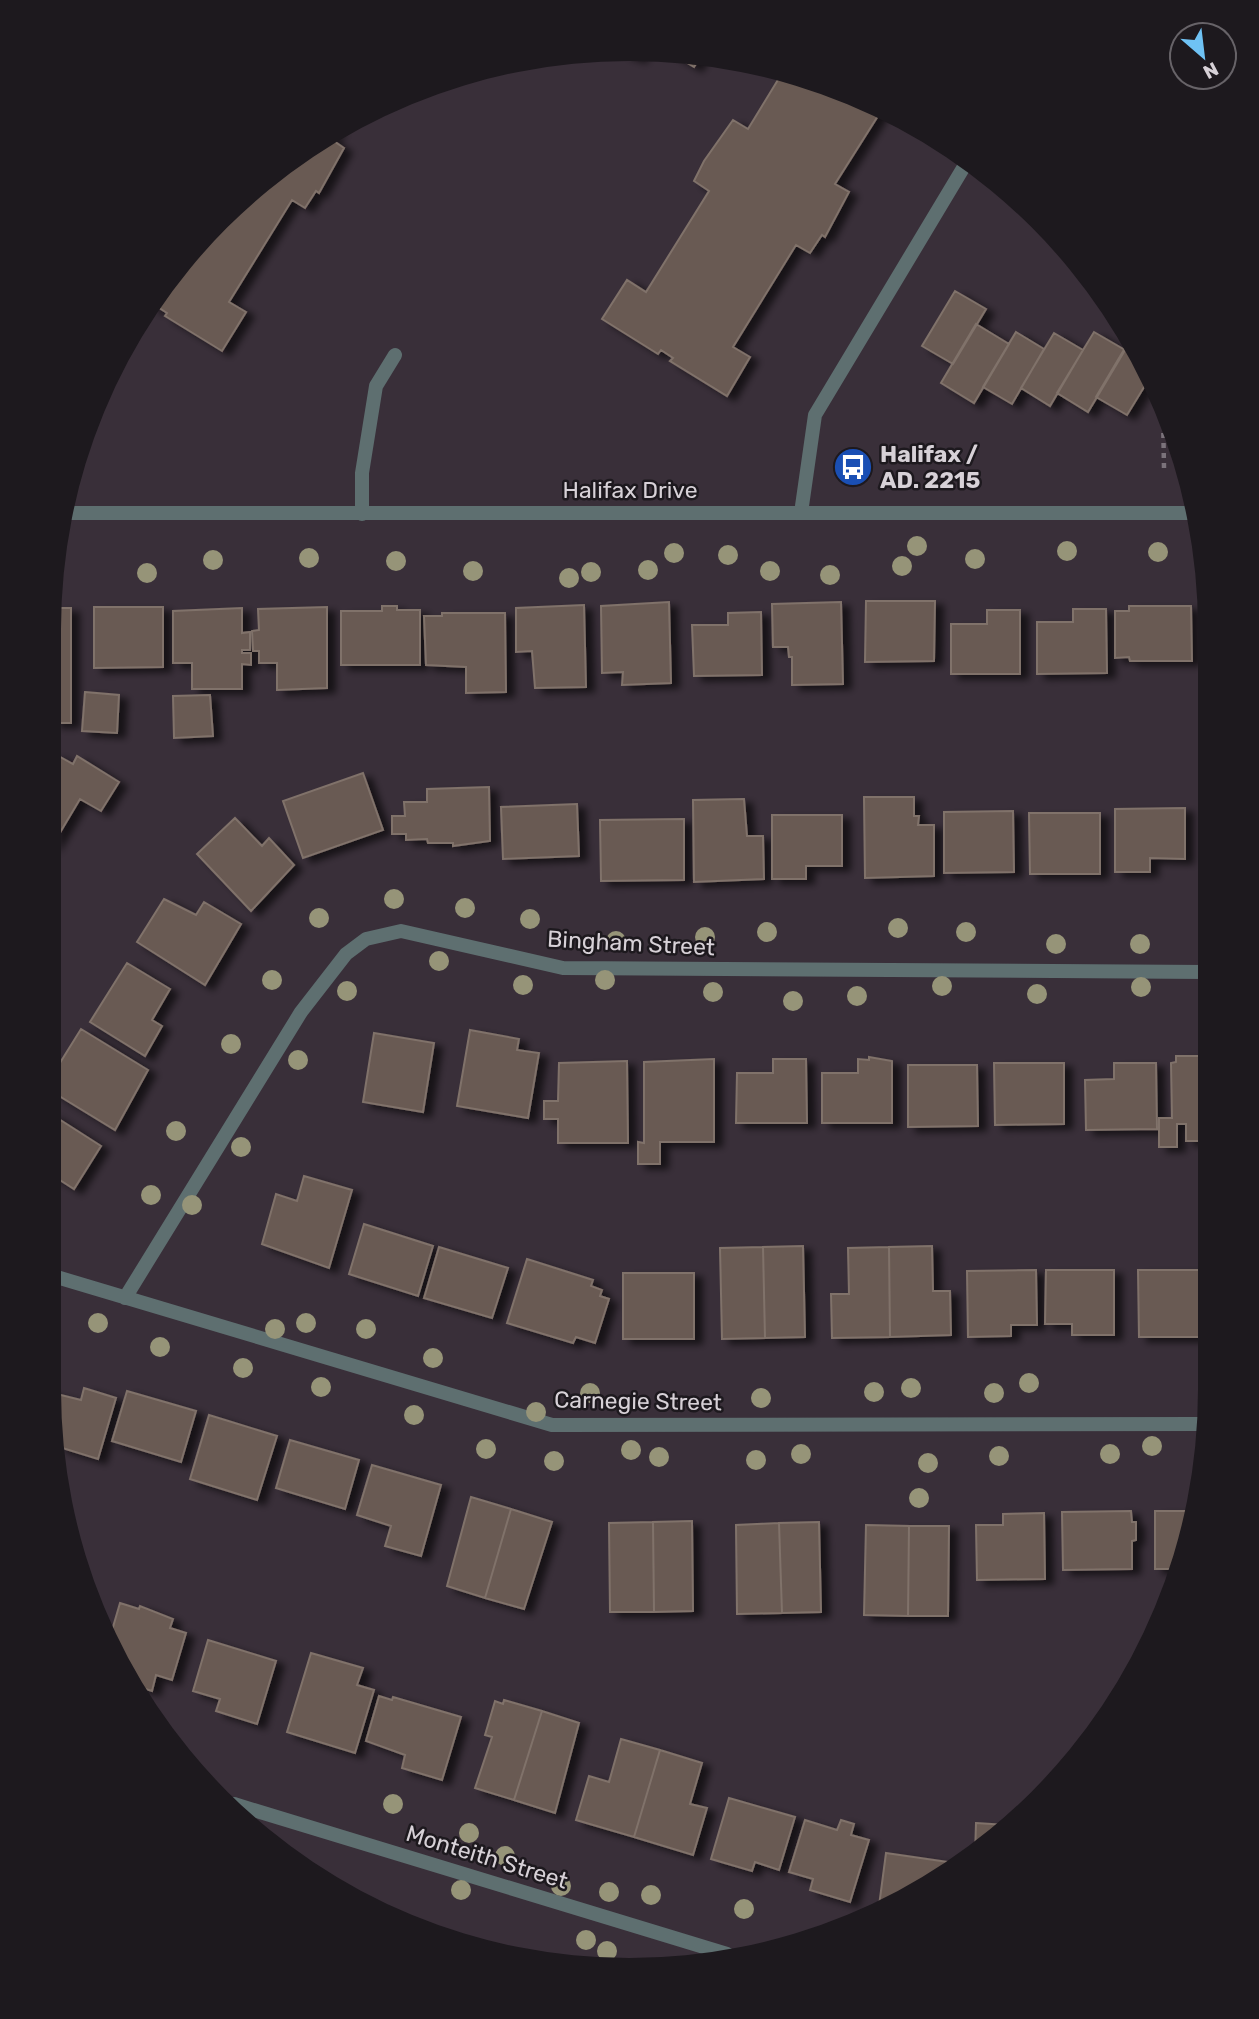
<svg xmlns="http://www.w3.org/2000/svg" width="1259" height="2019" font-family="Rubik,sans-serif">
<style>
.building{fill:#695a53;stroke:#80726a;stroke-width:2;filter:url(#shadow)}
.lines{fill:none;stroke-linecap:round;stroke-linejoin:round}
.path{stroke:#7b737b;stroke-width:4.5;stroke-dasharray:5 5;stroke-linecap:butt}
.service{stroke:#5e6f70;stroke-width:14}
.minor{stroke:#5e6f70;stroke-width:14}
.tertiary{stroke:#5e6f70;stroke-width:14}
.tree{fill:#969478}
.labels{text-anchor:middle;stroke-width:5;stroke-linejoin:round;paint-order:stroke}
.poi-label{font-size:23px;font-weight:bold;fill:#d7d1d7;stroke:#1d191e;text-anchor:start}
.street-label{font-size:23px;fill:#d7d1d7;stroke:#1d191e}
</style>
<defs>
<filter id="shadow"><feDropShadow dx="8" dy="4.5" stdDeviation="3.5" flood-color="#0009"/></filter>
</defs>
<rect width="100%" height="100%" fill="#392f39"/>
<!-- building -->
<path class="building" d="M 666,50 L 667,50 L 701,56 L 694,67 Z
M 642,51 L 638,58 L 620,52 Z
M 784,70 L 883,108 L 835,184 L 849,192 L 825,237 L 822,235 L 810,253 L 796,245 L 733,347 L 750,357 L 727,396 L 670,361 L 673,358 L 661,350 L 658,354 L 602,319 L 627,280 L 646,292 L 709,191 L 694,181 L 704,161 L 733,120 L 748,129 Z
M 338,128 L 331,139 L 344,148 L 319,193 L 316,191 L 305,208 L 292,200 L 229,302 L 246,312 L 222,351 L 165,316 L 167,313 L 156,306 L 154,309 L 151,307 L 169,276 L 246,193 Z
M 955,291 L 986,309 L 953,364 L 922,346 Z
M 976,324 L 1009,344 L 974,403 L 941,383 Z
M 1016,332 L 1044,349 L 1012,404 L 983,387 Z
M 1094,332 L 1125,350 L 1088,412 L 1057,393 Z
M 1054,333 L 1083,350 L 1050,406 L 1021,388 Z
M 1131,338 L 1149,379 L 1127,415 L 1096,397 Z
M 866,601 L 935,601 L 934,661 L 865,662 Z
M 669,602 L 671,683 L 622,685 L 623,672 L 602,673 L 601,606 Z
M 841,602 L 843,684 L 792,685 L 792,657 L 789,657 L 788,647 L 773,647 L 772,604 Z
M 1202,604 L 1209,604 L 1208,682 L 1203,682 Z
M 584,605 L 586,687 L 535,688 L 532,651 L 516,652 L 516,608 Z
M 382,606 L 397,606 L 397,610 L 420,610 L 420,665 L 341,665 L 341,611 L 382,611 Z
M 1129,606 L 1191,606 L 1192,661 L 1130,661 L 1129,657 L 1115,658 L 1115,611 L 1129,611 Z
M 94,607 L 163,607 L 163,667 L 94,668 Z
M 327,607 L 327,688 L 277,690 L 277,663 L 259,663 L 259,651 L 253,651 L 252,631 L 259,630 L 258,609 Z
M 54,608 L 71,608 L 71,723 L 53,723 Z
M 242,608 L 242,633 L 250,632 L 250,650 L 242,650 L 242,653 L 251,653 L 251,665 L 242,664 L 242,689 L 192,689 L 192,663 L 173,663 L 173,611 Z
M 1073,609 L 1106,609 L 1107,673 L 1037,674 L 1037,622 L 1073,622 Z
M 987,610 L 1020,610 L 1020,674 L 951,674 L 951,624 L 987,624 Z
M 761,612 L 762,675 L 694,676 L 692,625 L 728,625 L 728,613 Z
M 442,613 L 505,613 L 506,692 L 466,693 L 466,667 L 426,665 L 424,616 L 442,616 Z
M 85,692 L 119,695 L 117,733 L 82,731 Z
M 210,695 L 213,736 L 174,738 L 173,696 Z
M 55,754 L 73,764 L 77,756 L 119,782 L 101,811 L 80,799 L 52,846 L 53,758 Z
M 363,773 L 383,830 L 303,858 L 283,801 Z
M 489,787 L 490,841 L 453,846 L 453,843 L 428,843 L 427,839 L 406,840 L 406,834 L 392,834 L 392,816 L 405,816 L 404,802 L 427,802 L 427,789 Z
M 864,797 L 914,797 L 914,816 L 919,816 L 918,825 L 934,825 L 934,876 L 865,878 Z
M 744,799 L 747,836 L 763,836 L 764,879 L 694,882 L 693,800 Z
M 577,804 L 579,856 L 503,859 L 501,807 Z
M 1185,808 L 1185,859 L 1150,858 L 1150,872 L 1115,872 L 1115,809 Z
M 1201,810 L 1208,810 L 1208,874 L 1202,874 Z
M 1013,811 L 1014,872 L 944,873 L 944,812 Z
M 1029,813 L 1100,813 L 1100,874 L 1030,874 Z
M 772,815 L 842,815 L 842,866 L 806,866 L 806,879 L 772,879 Z
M 235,818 L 262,846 L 269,838 L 294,865 L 251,911 L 197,854 Z
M 684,819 L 684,880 L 601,881 L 600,820 Z
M 164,899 L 196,915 L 204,902 L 241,924 L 205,985 L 137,942 Z
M 127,963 L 170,989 L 152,1020 L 162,1026 L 145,1056 L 90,1022 Z
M 81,1029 L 148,1070 L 115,1130 L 51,1091 L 51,1061 L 58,1066 Z
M 470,1030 L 519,1039 L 517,1050 L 539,1053 L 528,1118 L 457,1106 Z
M 374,1033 L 434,1043 L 423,1112 L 363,1102 Z
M 1176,1056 L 1205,1056 L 1206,1141 L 1186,1141 L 1186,1124 L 1177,1124 L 1177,1147 L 1159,1147 L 1159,1118 L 1172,1118 L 1171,1063 L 1176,1062 Z
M 869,1057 L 892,1061 L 892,1123 L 822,1123 L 822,1073 L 858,1073 L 858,1059 L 869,1060 Z
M 714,1059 L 714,1142 L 660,1142 L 660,1164 L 638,1164 L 638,1142 L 644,1143 L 644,1062 Z
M 773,1059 L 806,1059 L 807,1123 L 736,1123 L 737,1073 L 773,1073 Z
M 627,1061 L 628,1143 L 558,1143 L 558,1119 L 544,1119 L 544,1101 L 558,1101 L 559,1063 Z
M 994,1063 L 1064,1063 L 1064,1124 L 995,1125 Z
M 1114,1063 L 1156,1063 L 1157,1129 L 1086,1130 L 1085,1080 L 1114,1079 Z
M 908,1065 L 977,1065 L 978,1126 L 908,1127 Z
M 51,1114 L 101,1146 L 74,1189 L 52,1175 L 50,1178 Z
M 304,1176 L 352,1190 L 329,1268 L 262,1244 L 276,1194 L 297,1201 Z
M 364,1224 L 433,1246 L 418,1296 L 349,1274 Z
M 803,1246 L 805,1337 L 765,1338 L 763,1247 Z
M 932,1246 L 933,1291 L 950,1291 L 951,1335 L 890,1337 L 889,1247 Z
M 439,1247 L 508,1268 L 492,1318 L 424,1298 Z
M 763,1247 L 765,1338 L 722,1339 L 720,1248 Z
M 889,1247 L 890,1337 L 832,1338 L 831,1294 L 849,1294 L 848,1248 Z
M 527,1259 L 593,1280 L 591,1286 L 602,1290 L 600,1296 L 609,1299 L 595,1343 L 576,1337 L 573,1343 L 507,1323 Z
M 1036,1270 L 1037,1325 L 1011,1325 L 1011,1336 L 968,1337 L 967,1271 Z
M 1046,1270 L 1114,1270 L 1114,1335 L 1072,1335 L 1072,1324 L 1045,1324 Z
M 1138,1270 L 1206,1270 L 1206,1337 L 1139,1337 Z
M 623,1273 L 694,1273 L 694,1339 L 623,1339 Z
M 84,1388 L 116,1398 L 98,1459 L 59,1447 L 49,1392 L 81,1400 Z
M 127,1391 L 196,1411 L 181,1462 L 112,1441 Z
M 209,1415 L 277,1436 L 257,1500 L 190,1479 Z
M 290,1440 L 359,1460 L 345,1509 L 276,1488 Z
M 372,1465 L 441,1485 L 421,1556 L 385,1546 L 391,1526 L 357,1515 Z
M 471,1497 L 511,1509 L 485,1598 L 447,1586 Z
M 511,1509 L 552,1522 L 524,1609 L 485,1598 Z
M 1131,1511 L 1132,1522 L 1136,1522 L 1136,1540 L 1132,1541 L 1132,1569 L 1063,1570 L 1062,1512 Z
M 1155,1511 L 1193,1511 L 1177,1569 L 1155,1569 Z
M 1044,1513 L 1045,1579 L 977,1580 L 976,1525 L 1003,1525 L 1003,1514 Z
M 692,1521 L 693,1611 L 654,1612 L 653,1522 Z
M 653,1522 L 654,1612 L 610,1612 L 609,1523 Z
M 819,1522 L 821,1612 L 782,1613 L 779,1523 Z
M 779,1523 L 782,1613 L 737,1614 L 736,1525 Z
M 866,1525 L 909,1526 L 908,1616 L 864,1615 Z
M 909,1526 L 949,1526 L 948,1616 L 908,1616 Z
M 120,1603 L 139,1609 L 140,1606 L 173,1619 L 170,1628 L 186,1633 L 172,1680 L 156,1675 L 152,1691 L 139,1687 L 111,1634 Z
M 208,1640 L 276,1661 L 257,1724 L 216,1711 L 220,1699 L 193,1691 Z
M 311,1653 L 363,1668 L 357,1685 L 374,1690 L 355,1753 L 287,1732 Z
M 379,1696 L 392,1700 L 393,1697 L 461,1717 L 442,1780 L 402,1768 L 405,1755 L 366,1741 Z
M 504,1700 L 542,1711 L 514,1800 L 475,1788 L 492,1737 L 485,1735 L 495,1701 L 503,1704 Z
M 542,1711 L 579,1723 L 555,1813 L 514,1800 Z
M 621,1739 L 660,1750 L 634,1837 L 576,1820 L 589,1776 L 609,1782 Z
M 660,1750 L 702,1763 L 690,1804 L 707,1808 L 693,1855 L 634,1837 Z
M 729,1798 L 795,1817 L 779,1870 L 755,1862 L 752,1871 L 711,1859 Z
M 805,1820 L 837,1830 L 841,1820 L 854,1824 L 851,1835 L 869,1840 L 850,1902 L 810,1890 L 813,1879 L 789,1872 Z
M 976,1823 L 1008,1825 L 975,1855 Z
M 886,1853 L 955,1863 L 954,1865 L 879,1906 Z"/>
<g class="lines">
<!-- path -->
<path class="path" d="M 1163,413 L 1164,468"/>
<!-- service -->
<path class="service" d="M 801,513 L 815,415 L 968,160
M 362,514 L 362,473 L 376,386 L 395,355"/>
<!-- minor -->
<path class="minor" d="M 50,1275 L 552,1425 L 1205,1424
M 125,1298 L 301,1012 L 346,954 L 366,939 L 401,931 L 563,968 L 1207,972
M 234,1804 L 727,1954"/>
<!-- tertiary -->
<path class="tertiary" d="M 65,513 L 1196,513"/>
</g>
<!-- trees -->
<g class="tree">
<circle cx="917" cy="546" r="10"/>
<circle cx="1067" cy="551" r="10"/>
<circle cx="1158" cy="552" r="10"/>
<circle cx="674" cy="553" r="10"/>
<circle cx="728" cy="555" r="10"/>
<circle cx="309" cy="558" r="10"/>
<circle cx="975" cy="559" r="10"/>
<circle cx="213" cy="560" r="10"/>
<circle cx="396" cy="561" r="10"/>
<circle cx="902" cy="566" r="10"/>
<circle cx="648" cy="570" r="10"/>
<circle cx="473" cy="571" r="10"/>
<circle cx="770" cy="571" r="10"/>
<circle cx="591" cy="572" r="10"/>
<circle cx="147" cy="573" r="10"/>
<circle cx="830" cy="575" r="10"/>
<circle cx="569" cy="578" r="10"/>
<circle cx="394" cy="899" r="10"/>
<circle cx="465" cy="908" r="10"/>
<circle cx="319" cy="918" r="10"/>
<circle cx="530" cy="919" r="10"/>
<circle cx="898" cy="928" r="10"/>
<circle cx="767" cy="932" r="10"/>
<circle cx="966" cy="932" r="10"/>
<circle cx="705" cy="937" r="10"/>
<circle cx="616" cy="941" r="10"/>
<circle cx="1056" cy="944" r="10"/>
<circle cx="1140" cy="944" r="10"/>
<circle cx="439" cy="961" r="10"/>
<circle cx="272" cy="980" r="10"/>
<circle cx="605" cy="980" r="10"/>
<circle cx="523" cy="985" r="10"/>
<circle cx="942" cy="986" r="10"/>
<circle cx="1141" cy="987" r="10"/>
<circle cx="347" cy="991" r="10"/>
<circle cx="713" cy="992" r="10"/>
<circle cx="1037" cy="994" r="10"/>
<circle cx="857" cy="996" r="10"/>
<circle cx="793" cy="1001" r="10"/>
<circle cx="231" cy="1044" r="10"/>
<circle cx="298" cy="1060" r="10"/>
<circle cx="176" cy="1131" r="10"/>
<circle cx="241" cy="1147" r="10"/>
<circle cx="151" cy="1195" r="10"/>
<circle cx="192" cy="1205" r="10"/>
<circle cx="98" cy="1323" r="10"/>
<circle cx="306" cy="1323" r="10"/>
<circle cx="275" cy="1329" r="10"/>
<circle cx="366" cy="1329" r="10"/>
<circle cx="160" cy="1347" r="10"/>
<circle cx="433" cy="1358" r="10"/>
<circle cx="243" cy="1368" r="10"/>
<circle cx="1029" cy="1383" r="10"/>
<circle cx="321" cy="1387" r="10"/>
<circle cx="911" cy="1388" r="10"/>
<circle cx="874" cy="1392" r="10"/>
<circle cx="590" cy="1393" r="10"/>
<circle cx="994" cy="1393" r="10"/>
<circle cx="761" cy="1398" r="10"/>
<circle cx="536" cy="1412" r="10"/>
<circle cx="414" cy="1415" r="10"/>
<circle cx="1152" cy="1446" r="10"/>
<circle cx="486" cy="1449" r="10"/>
<circle cx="631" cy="1450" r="10"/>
<circle cx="801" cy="1454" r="10"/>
<circle cx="1110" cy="1454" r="10"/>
<circle cx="999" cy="1456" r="10"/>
<circle cx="659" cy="1457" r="10"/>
<circle cx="756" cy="1460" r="10"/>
<circle cx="554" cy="1461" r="10"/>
<circle cx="928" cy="1463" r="10"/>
<circle cx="919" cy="1498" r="10"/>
<circle cx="393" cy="1804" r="10"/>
<circle cx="469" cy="1833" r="10"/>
<circle cx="505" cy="1856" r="10"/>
<circle cx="561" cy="1886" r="10"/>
<circle cx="461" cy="1890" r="10"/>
<circle cx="609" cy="1892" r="10"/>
<circle cx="651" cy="1895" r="10"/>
<circle cx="744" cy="1909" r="10"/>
<circle cx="586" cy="1940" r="10"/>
<circle cx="607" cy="1951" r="10"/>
</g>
<!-- icons -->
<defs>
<g id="bus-disc" transform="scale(2.0125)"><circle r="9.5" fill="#1a4fb4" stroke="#1d191e"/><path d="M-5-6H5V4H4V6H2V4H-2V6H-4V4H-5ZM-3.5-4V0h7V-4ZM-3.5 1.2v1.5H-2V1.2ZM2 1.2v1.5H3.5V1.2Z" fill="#fff"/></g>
</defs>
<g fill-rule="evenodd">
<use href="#bus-disc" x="853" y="467"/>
</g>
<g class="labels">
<!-- poi labels -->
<g class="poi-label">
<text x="880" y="462">Halifax /<tspan x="880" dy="26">AD. 2215</tspan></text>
</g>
<!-- street labels -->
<g class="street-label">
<text x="630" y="498">Halifax Drive</text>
<text transform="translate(631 943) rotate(3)" y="8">Bingham Street</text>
<text transform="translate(638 1401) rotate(1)" y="8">Carnegie Street</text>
<text transform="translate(487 1857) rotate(17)" y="8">Monteith Street</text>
</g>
</g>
<!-- crop -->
<path d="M0 0H1259V2019H0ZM629 61H630A568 568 0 0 1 1198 629V1390A568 568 0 0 1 630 1958H629A568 568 0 0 1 61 1390V629A568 568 0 0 1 629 61Z" fill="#1d191e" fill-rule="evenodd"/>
<!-- north arrow -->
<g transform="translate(1203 56) rotate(152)"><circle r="33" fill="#1d191e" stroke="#676368" stroke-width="2"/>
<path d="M0-5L12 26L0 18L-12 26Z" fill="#6fc2f4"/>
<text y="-10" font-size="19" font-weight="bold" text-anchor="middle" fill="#d7d1d7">N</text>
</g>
</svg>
